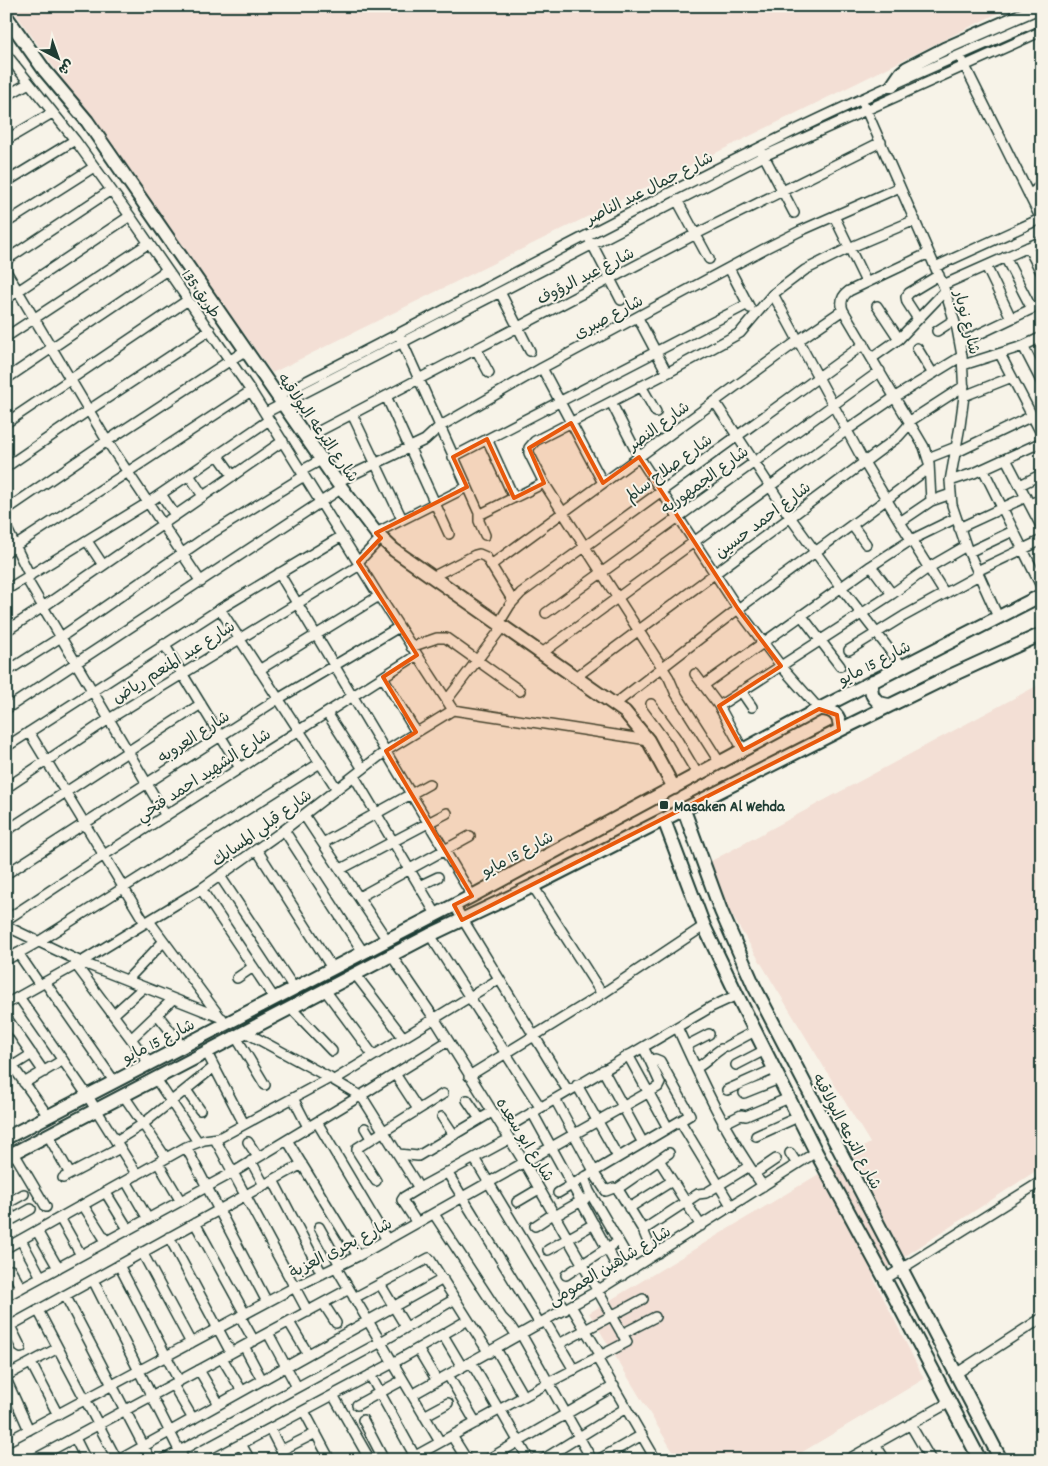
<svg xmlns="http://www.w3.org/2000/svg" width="1048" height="1466" font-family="Dekko,'Playpen Sans Arabic',sans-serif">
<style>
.built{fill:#f3dfd5}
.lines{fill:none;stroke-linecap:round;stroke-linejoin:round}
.street-casing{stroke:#1f3d34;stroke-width:12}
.secondary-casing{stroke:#1f3d34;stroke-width:16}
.street{stroke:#f7f3e8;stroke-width:9}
.secondary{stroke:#f7f3e8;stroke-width:12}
.marked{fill:#e8590c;fill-opacity:0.2;stroke:#e8590c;stroke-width:4;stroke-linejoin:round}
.poi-dot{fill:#1f3d34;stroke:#f7f3e8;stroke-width:2}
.labels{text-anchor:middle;stroke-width:4;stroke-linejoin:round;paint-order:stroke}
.street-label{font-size:16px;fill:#1f3d34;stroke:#f7f3e8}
.poi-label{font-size:16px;font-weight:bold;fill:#1f3d34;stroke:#f7f3e8;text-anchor:start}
</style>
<rect width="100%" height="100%" fill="#f7f3e8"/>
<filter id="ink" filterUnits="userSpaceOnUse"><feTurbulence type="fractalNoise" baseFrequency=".02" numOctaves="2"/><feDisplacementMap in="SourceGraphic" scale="10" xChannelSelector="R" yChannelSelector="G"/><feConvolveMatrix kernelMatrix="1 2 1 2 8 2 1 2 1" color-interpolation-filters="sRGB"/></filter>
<g filter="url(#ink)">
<!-- built -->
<path class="built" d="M 20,6 L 1012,6 L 272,373 L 13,10 Z
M 1042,683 L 1042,998 L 1037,1001 L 1042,1010 L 1042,1167 L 873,1277 L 924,1379 L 789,1460 L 678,1460 L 589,1313 L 870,1143 L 702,866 Z"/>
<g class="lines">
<!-- street casing -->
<g class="street-casing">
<path id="street" d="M 6,54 L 75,140 L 130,216 L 251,391 L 379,596 L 453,710
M 962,60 L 1042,221
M 6,96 L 29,83
M 864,105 L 943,285 L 957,329 L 962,356 L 964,396 L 960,426 L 950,481 L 952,505 L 966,546 L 998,617
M 6,140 L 52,113
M 762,152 L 794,213
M 6,182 L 75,140
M 1029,196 L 1042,184
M 677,200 L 709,259
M 834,216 L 866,282
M 6,223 L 94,167
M 590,240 L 621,300
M 1028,247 L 1042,274
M 929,253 L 849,291 C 842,296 840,302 843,310 L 924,447 L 929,463 L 931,501
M 1005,257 L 1032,309
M 6,260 L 111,190
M 986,266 L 1011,318
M 935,267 L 1040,219
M 729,268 L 750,308
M 6,271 L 107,441 L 201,582
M 943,285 L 1042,241
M 500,292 L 530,351
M 773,294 L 864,462 L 900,522 L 945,594
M 6,299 L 130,216
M 877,306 L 899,339
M 638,318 L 667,373
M 918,319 L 907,302 L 906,297 L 909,293 L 939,275
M 937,331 L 954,320
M 6,337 L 149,243
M 400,337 L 479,513 L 479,521 L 485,535
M 960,343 L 1042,304
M 1023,346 L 1042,383
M 917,348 L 933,374
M 476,349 L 489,373
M 1000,354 L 1042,435
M 872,358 L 899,339 L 945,291
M 963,365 L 1023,346 L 1042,337
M 542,368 L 603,483
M 6,379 L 167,270
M 641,386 L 656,412
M 277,396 C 438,315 596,228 757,149 C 851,102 946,61 1042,19
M 386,396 L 449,534
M 964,396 L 1012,377
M 611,402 L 639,457 L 738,609 L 781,666 L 819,709
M 715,402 L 790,517 L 840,586 L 902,666
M 265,413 L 764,156 L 1042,31
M 352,414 L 402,519
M 6,423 L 188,300
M 306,438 L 696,234 L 881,142
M 487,439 L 514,498
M 955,453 L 1032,416
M 218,455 L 233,476
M 453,457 L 748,304
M 928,458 L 956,447
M 1006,459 L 1042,528
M 6,467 L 89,410 L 210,330
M 983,469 L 1042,588
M 301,471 L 321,460
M 189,475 L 203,496
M 950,481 L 974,473 L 1042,442
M 337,482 L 425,440 L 439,427 L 542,368 L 764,249 L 800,231 L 900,187
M 1020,485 L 1042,474
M 161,494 L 175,515
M 1030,504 L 1042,499
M 6,510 L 107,441 L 246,350
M 479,515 L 544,483
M 900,522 L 931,501 L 951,494
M 852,525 L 866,544
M 6,527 L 30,576
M 959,528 L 1026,497
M 376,533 L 467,487
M 87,541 L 103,565
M 6,552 L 251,391
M 969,552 L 1013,531
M 358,562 L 381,538
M 491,565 L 799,340 L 843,310
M 871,566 L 892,594
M 977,571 L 1042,540
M 279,573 L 472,896
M 432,577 L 475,555 L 479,554 L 486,557 L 513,601
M 26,578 L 166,816
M 6,590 L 149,502 L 269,420
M 220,609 L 337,789
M 546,613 L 880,371
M 801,615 L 840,666
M 499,623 L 510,605 L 521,593 L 864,344
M 6,631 L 43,607 L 283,441
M 164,644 L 240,768
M 411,647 L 437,638 L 446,638 L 520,691
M 849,650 L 904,616 L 979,575
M 542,653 L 847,430 L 895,397 L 962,356
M 259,670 L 379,596
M 6,672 L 61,637 L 206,537 L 304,476
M 695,674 L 719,706 L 743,750
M 383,677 L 416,732
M 576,677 L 898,437 L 907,427 L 910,421 L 964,386
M 704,685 L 871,566 L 911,540 L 956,518
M 741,691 L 752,707
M 447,700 L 503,626
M 615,704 L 738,609 L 929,468
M 651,704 L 676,738 L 698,775
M 719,706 L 892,594 L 928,568 L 966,546
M 6,709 L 342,488
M 453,710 L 648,740
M 327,713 L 363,769
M 29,732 L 145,923
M 6,747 L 220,609 L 342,536
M 720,763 L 675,692 L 669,678 L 544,483 L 529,453 L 529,448 L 535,441 L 667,373 L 740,333 L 773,294 L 805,270 L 849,248 L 915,220
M 354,776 L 436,914
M 6,788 L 109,719 L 360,565
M 304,815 L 387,940
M 284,830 L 363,952
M 6,831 L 201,704
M 323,843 L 429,784
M 257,850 L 332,968
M 341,869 L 447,813
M 6,874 L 278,699 L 399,627
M 220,876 L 294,988
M 419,886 L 438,877
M 533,886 L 602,994
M 201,889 L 274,998
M 359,897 L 470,836
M 454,905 L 568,1091
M 6,920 L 104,855 L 417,655
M 149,921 L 220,1017
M 6,926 L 81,962 L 222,1018
M 430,935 L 540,1107
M 18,953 L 40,985
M 391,955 L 434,1018 L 524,1162 L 627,1342 L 548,1383 L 408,1460
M 6,960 L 38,942 L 320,763
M 76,965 L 149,1063
M 355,974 L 403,1037
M 237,978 L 253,967
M 127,980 L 164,941
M 45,982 L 114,1081
M 325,990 L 373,1055
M 19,997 L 87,1095 L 137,1175
M 6,1004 L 81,962 L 201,889 L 284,830 L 386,751 L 453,710
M 291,1008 L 332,1051
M 157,1014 L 182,1046
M 113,1015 L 144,987
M 6,1017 L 44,1072
M 677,1027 C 702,1082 727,1137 763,1186
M 245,1032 L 330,1078 L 357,1094 L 364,1100 L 419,1188 L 404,1197 L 402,1200 L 417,1223
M 236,1037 L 265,1085
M 131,1039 L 173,999
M 686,1046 L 709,1034
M 727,1046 L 755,1031
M 207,1053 L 244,1124
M 628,1055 L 668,1128
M 6,1057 L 48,1116
M 736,1065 L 765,1050
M 13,1066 L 32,1054
M 696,1068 C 708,1062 710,1056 721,1049
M 603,1070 L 643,1143
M 395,1074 L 418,1109
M 469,1076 L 602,994 L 704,926
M 156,1079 L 198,1142
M 334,1080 L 499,979
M 24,1083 L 63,1060
M 577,1085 L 618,1157
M 186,1090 L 200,1110
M 727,1090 L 774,1069
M 744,1093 L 779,1079
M 124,1096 L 166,1158
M 293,1098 L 308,1127
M 555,1099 L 594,1171
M 467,1100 L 480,1119
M 532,1112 L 622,1276
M 442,1117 L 454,1135
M 680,1121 L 732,1207
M 317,1122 L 387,1240
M 723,1124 L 741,1115 L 746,1116 L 789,1098
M 365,1128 L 371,1138
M 503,1130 L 711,1007 L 737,995
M 48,1135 L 70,1174
M 756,1136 L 798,1117
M 215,1139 L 308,1312
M 287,1140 L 358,1256
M 116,1141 L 143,1124 L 214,1067
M 248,1142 L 258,1157
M 186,1147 L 267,1302
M 14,1153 L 46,1207
M 790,1153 L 797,1164
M 398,1154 L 418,1156 L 492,1112
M 474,1158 L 565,1310
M 659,1160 L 701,1226
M 251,1161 L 264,1185
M 158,1163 L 180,1200
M 447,1172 L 540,1324
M 593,1172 L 606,1191 L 614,1188 L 619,1191 L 643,1230 L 650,1247 L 658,1253
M 754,1174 L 776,1159
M 584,1177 L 589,1191 L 634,1268
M 63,1178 L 120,1148
M 273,1180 L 322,1274
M 126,1181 L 148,1219
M 376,1181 L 357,1151 L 357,1148 L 443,1094
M 419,1188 L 509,1139
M 617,1189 L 669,1153
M 106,1193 L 128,1229
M 558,1193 L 690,1115 L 660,1061 L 655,1059 L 650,1061 L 643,1047
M 517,1202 L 539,1189
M 6,1204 L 24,1194
M 83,1205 L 106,1241
M 6,1208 L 13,1219 L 31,1209
M 629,1208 L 672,1181
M 434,1214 L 502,1318 L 511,1327 L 517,1336
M 555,1216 L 585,1199
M 60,1218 L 81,1255
M 195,1223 L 245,1314
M 535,1226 L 553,1214
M 319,1227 L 340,1265
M 643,1230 L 698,1194 L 706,1193 L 748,1167
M 37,1231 L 58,1268
M 169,1237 L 231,1353
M 21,1240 L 41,1277
M 6,1248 L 186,1147 L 204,1140 L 219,1138 L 330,1078
M 548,1250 L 594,1224
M 142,1252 L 191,1343
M 119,1265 L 179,1381
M 336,1267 L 440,1442
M 11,1270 L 21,1288
M 566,1275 L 612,1245
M 885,1279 L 1042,1181
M 93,1280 L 184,1460
M 380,1284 L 406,1327
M 65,1295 L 151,1460
M 6,1296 L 234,1172 L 360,1096 L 448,1041
M 354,1298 L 429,1258 L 489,1353
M 323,1303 L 336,1323
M 571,1306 L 601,1356
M 38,1310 L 117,1460
M 240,1316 L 254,1341
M 545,1321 L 574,1370
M 289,1322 L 308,1354
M 10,1326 L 21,1348
M 6,1328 L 302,1164
M 268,1333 L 297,1387
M 521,1334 L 592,1460
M 622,1334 L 655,1317
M 443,1335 L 462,1367
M 559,1344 L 643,1299
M 244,1346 L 262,1380
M 418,1349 L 437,1381
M 496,1349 L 523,1396
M 222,1358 L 242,1391
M 597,1358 L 656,1460
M 471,1362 L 499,1410
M 31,1363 L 58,1415
M 199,1370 L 219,1404
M 957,1373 L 1042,1318
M 370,1375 L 417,1460
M 448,1375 L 476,1423
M 6,1376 L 58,1348
M 6,1379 L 29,1430
M 173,1385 L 193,1419
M 333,1395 L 370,1460
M 412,1395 L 597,1291 L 816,1152
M 357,1405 L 403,1380
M 500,1409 L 529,1460
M 304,1411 L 330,1460
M 424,1416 L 448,1403
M 363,1420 L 384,1460
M 910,1424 L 931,1460
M 270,1429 L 286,1460
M 452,1436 L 467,1460
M 75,1438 L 86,1460
M 6,1442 L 295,1287 L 358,1256 L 658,1087 L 660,1083 L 650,1061
M 241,1444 L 250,1460
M 875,1444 L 885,1460
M 866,1449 L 873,1460
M 282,1450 L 316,1433
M 33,1460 L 349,1289
M 119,1460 L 443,1279
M 163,1460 L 381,1342 L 455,1299
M 211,1460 L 393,1363 L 468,1320
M 487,1460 L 614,1386
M 542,1460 L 626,1408
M 598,1460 L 642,1435
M 847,1460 L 950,1402"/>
</g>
<!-- secondary casing -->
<g class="secondary-casing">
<path id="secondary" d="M 6,16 L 45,71 L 87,121 L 337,482 L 376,533 L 394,550 L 625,712 L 648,740 L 674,788
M 892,86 L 901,73 L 907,68 L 944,49 L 1042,6
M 873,681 C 868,695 876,705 891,705
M 819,709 C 832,708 842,716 839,730
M 684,810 L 721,911 L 754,986 L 1001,1460
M 664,820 L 704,926 L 737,995 L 816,1152 L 885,1279 L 980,1460
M 6,1138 L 472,896 L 819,709 L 1042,595
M 6,1157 L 430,935 L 533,886 L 852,724 L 950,676 L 1042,634"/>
</g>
<!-- street -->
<use href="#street" class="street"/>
<!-- secondary -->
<use href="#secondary" class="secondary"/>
</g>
</g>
<!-- marked area -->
<path class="marked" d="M 571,423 L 603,483 L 639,457 L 738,609 L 781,666 L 719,706 L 743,750 L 819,709 L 837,715 L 839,730 L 462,920 L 454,905 L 472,896 L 386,751 L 416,732 L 383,677 L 417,655 L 358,562 L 381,538 L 376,533 L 467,487 L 453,457 L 487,439 L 514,498 L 544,483 L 529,448 Z"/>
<!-- markers -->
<rect class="poi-dot" x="659" y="800" width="10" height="10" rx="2.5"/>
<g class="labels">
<!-- street labels -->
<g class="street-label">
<text transform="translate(649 187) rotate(-27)" y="6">شارع جمال عبد الناصر</text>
<text transform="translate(585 275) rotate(-27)" y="6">شارع عبد الرؤوف</text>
<text transform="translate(202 293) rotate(55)" y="6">طريق 135</text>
<text transform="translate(608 316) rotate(-28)" y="6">شارع صبرى</text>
<text transform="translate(968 322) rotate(76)" y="6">شارع نوبار</text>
<text transform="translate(658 425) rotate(-36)" y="6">شارع النصر</text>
<text transform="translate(319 427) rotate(55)" y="6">شارع الترعه البولاقيه</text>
<text transform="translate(668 467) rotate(-36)" y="6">شارع صلاح سالم</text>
<text transform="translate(704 479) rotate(-36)" y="6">شارع الجمهوريه</text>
<text transform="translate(762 519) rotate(-37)" y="6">شارع احمد حسين</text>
<text transform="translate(173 661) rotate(-32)" y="6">شارع عبد المنعم رياض</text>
<text transform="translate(874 662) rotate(-27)" y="6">شارع 15 مايو</text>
<text transform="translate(193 736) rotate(-33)" y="6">شارع العروبه</text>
<text transform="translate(203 774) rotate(-33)" y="6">شارع الشهيد احمد فتحي</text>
<text transform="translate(261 827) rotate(-36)" y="6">شارع قبلي المسابك</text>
<text transform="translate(517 853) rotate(-28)" y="6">شارع 15 مايو</text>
<text transform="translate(158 1040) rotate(-27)" y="6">شارع 15 مايو</text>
<text transform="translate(848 1131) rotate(62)" y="6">شارع الترعه البولاقيه</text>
<text transform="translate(526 1139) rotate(58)" y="6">شارع ابو سعده</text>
<text transform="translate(340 1247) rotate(-27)" y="6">شارع بحرى العزبة</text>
<text transform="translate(609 1265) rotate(-31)" y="6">شارع شاهين العمومى</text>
</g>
<!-- poi labels -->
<g class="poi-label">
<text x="674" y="811">Masaken Al Wehda</text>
</g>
</g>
<!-- margin -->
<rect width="1048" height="1466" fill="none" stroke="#f7f3e8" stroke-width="25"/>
<rect x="12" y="12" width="1023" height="1441" fill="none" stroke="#1f3d34" stroke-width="2" filter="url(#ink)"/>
<!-- north arrow -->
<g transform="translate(58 58) rotate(139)" stroke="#f7f3e8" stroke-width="4" paint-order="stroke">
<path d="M0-4L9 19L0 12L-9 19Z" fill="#1f3d34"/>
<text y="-8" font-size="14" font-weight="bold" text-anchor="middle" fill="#1f3d34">ش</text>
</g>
</svg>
